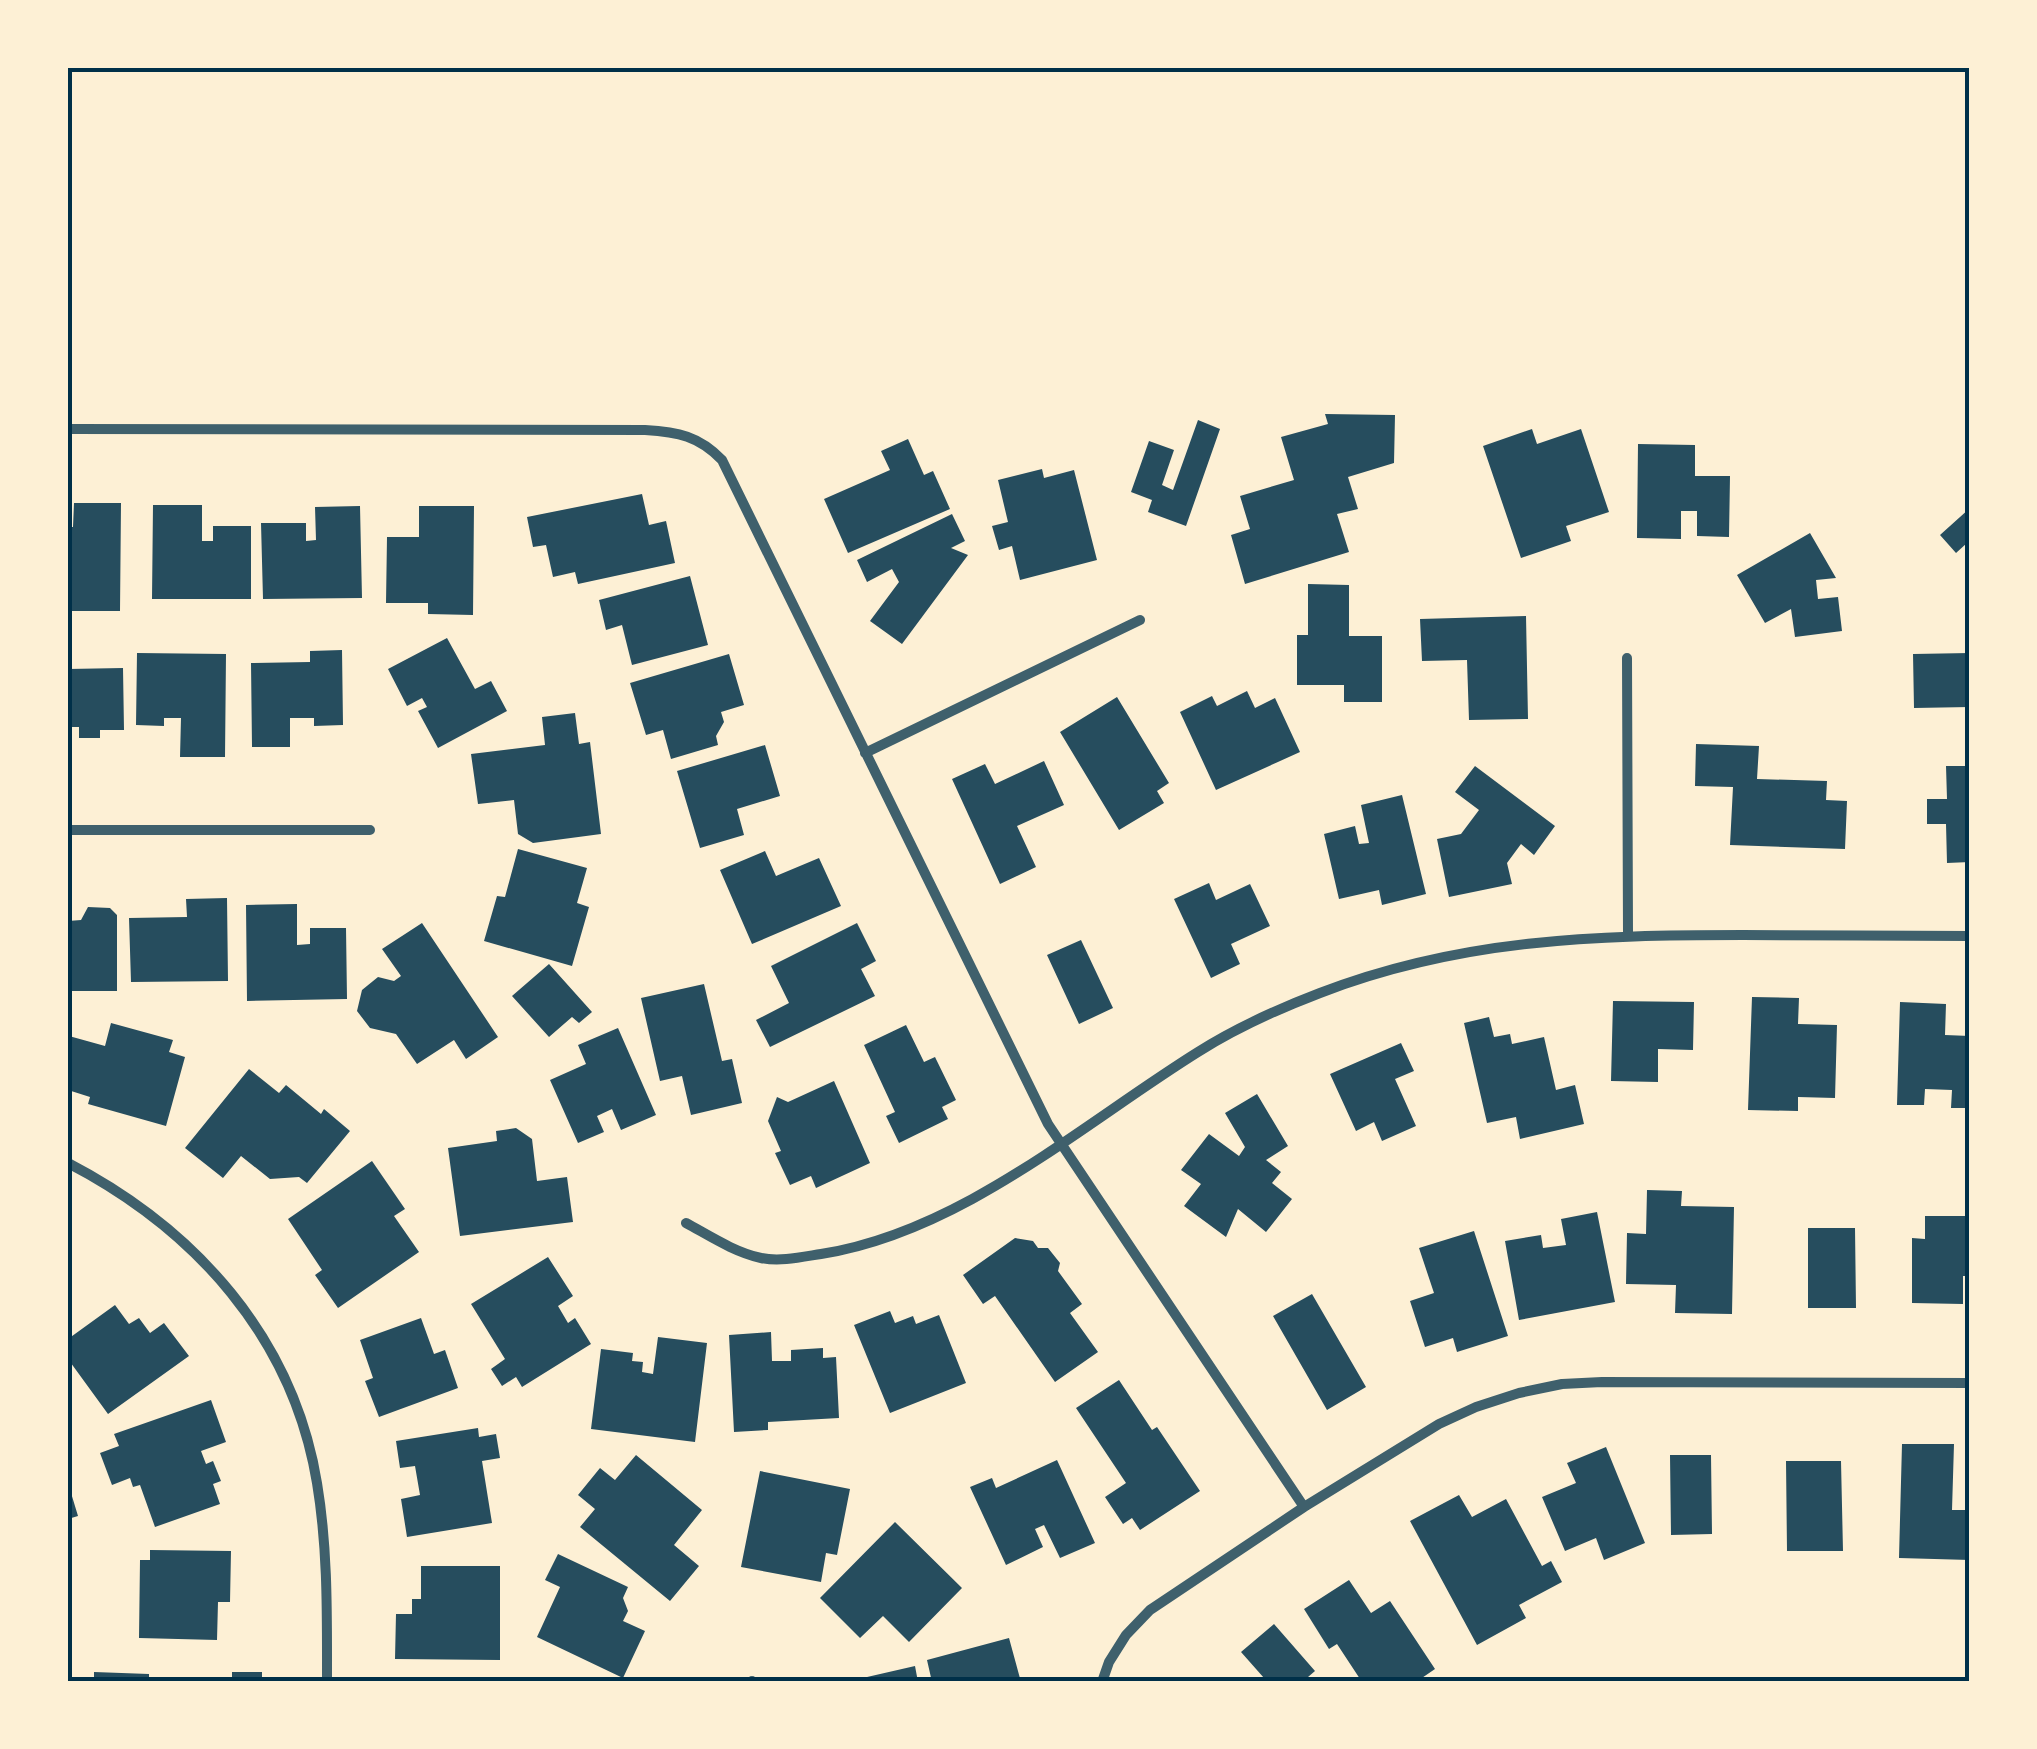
<svg xmlns="http://www.w3.org/2000/svg" width="2037" height="1749" font-family="'Noto Sans',sans-serif">
<style>
.building{fill:#264d5e}
.lines{fill:none;stroke-linecap:round;stroke-linejoin:round}
.minor{stroke:#3f606c;stroke-width:10}
.neatline{fill:none;stroke:#003049;stroke-width:4}
</style>
<rect width="100%" height="100%" fill="#fdf0d5"/>
<!-- building -->
<path class="building" d="M 1325,414 L 1395,415 L 1394,463 L 1348,477 L 1358,509 L 1337,514 L 1349,552 L 1245,584 L 1231,535 L 1250,529 L 1240,496 L 1294,480 L 1281,437 L 1328,424 Z
M 1198,420 L 1220,429 L 1186,526 L 1148,512 L 1152,500 L 1131,492 L 1149,441 L 1174,450 L 1162,485 L 1173,490 Z
M 1532,429 L 1537,444 L 1581,429 L 1609,512 L 1566,526 L 1571,541 L 1521,558 L 1483,446 Z
M 908,439 L 924,475 L 933,471 L 950,509 L 848,553 L 824,499 L 890,470 L 881,451 Z
M 1638,444 L 1695,445 L 1695,476 L 1730,476 L 1729,537 L 1697,536 L 1697,511 L 1681,511 L 1681,539 L 1637,538 Z
M 1042,469 L 1044,478 L 1074,470 L 1097,560 L 1020,580 L 1012,546 L 999,550 L 992,526 L 1008,522 L 998,480 Z
M 642,494 L 649,525 L 666,521 L 675,563 L 578,584 L 575,572 L 553,577 L 546,545 L 533,547 L 527,517 Z
M 74,503 L 121,503 L 120,611 L 68,611 L 68,527 L 73,527 Z
M 153,505 L 202,505 L 202,541 L 213,541 L 213,526 L 251,526 L 251,599 L 152,599 Z
M 360,506 L 362,598 L 263,599 L 261,523 L 306,523 L 306,541 L 316,540 L 315,507 Z
M 419,506 L 474,506 L 473,615 L 428,614 L 428,603 L 386,603 L 387,537 L 419,537 Z
M 1970,508 L 1970,545 L 1967,543 L 1956,553 L 1940,535 Z
M 952,514 L 965,541 L 951,548 L 968,555 L 902,644 L 870,621 L 899,582 L 892,569 L 867,582 L 857,560 Z
M 1810,533 L 1836,578 L 1816,580 L 1818,599 L 1838,597 L 1842,631 L 1795,637 L 1791,609 L 1765,623 L 1737,575 Z
M 690,576 L 708,645 L 632,665 L 622,625 L 606,630 L 599,600 Z
M 1308,584 L 1349,585 L 1349,636 L 1382,636 L 1382,702 L 1344,702 L 1344,685 L 1297,685 L 1297,635 L 1308,635 Z
M 1526,616 L 1528,719 L 1469,720 L 1467,660 L 1422,661 L 1420,619 Z
M 447,638 L 475,689 L 491,681 L 507,711 L 438,748 L 418,711 L 427,707 L 422,698 L 407,706 L 388,669 Z
M 342,650 L 343,725 L 314,726 L 314,718 L 290,718 L 290,747 L 252,747 L 251,663 L 310,662 L 310,651 Z
M 137,653 L 226,654 L 225,757 L 180,757 L 181,718 L 164,718 L 164,726 L 136,725 Z
M 1970,653 L 1970,707 L 1914,708 L 1913,654 Z
M 729,654 L 744,705 L 721,712 L 724,722 L 716,736 L 718,745 L 671,759 L 663,730 L 646,735 L 630,683 Z
M 123,668 L 124,730 L 100,730 L 100,738 L 79,738 L 79,727 L 68,727 L 68,669 Z
M 1247,691 L 1255,708 L 1275,698 L 1300,752 L 1216,790 L 1180,712 L 1212,696 L 1217,706 Z
M 1117,697 L 1169,783 L 1157,791 L 1164,803 L 1119,830 L 1060,732 Z
M 575,713 L 579,744 L 590,742 L 601,834 L 533,843 L 518,834 L 514,800 L 478,804 L 471,754 L 545,745 L 542,717 Z
M 1696,744 L 1759,746 L 1757,779 L 1827,781 L 1826,800 L 1847,801 L 1845,849 L 1730,845 L 1733,787 L 1695,786 Z
M 765,745 L 780,796 L 737,809 L 744,835 L 700,848 L 677,771 Z
M 1044,761 L 1064,805 L 1017,826 L 1036,867 L 1000,884 L 952,779 L 985,764 L 995,784 Z
M 1475,766 L 1555,826 L 1534,855 L 1521,844 L 1507,863 L 1512,884 L 1449,897 L 1437,839 L 1461,834 L 1479,810 L 1455,792 Z
M 1946,766 L 1970,766 L 1970,862 L 1947,863 L 1946,824 L 1927,824 L 1927,799 L 1947,799 Z
M 1402,795 L 1426,894 L 1382,905 L 1379,890 L 1339,899 L 1324,834 L 1355,826 L 1359,844 L 1369,843 L 1361,805 Z
M 518,849 L 587,868 L 577,903 L 589,907 L 572,966 L 484,941 L 497,896 L 505,897 Z
M 765,851 L 776,876 L 819,858 L 841,906 L 752,944 L 720,870 Z
M 1209,883 L 1216,900 L 1250,884 L 1270,926 L 1231,944 L 1240,964 L 1211,978 L 1174,899 Z
M 227,898 L 228,981 L 131,982 L 129,918 L 187,917 L 186,899 Z
M 297,904 L 297,945 L 310,944 L 310,928 L 346,928 L 347,999 L 247,1001 L 246,905 Z
M 88,907 L 110,908 L 117,915 L 117,991 L 68,991 L 68,921 L 81,920 Z
M 422,923 L 498,1037 L 466,1059 L 454,1040 L 417,1064 L 396,1034 L 370,1028 L 357,1011 L 362,990 L 378,977 L 394,981 L 401,976 L 382,949 Z
M 857,923 L 876,961 L 861,969 L 875,996 L 770,1047 L 756,1020 L 789,1003 L 771,966 Z
M 1081,940 L 1113,1008 L 1079,1024 L 1047,955 Z
M 549,964 L 592,1012 L 579,1023 L 572,1017 L 549,1037 L 512,996 Z
M 704,984 L 722,1061 L 732,1059 L 742,1103 L 691,1115 L 682,1076 L 660,1081 L 641,998 Z
M 1752,997 L 1799,998 L 1798,1024 L 1837,1025 L 1835,1098 L 1798,1097 L 1798,1111 L 1748,1110 Z
M 1613,1001 L 1694,1002 L 1693,1050 L 1658,1049 L 1658,1082 L 1611,1081 Z
M 1900,1002 L 1946,1004 L 1945,1035 L 1970,1036 L 1970,1108 L 1951,1108 L 1952,1090 L 1925,1089 L 1924,1105 L 1897,1105 Z
M 1489,1017 L 1494,1037 L 1510,1034 L 1512,1044 L 1544,1037 L 1556,1090 L 1575,1085 L 1584,1124 L 1520,1139 L 1516,1117 L 1487,1123 L 1464,1023 Z
M 111,1023 L 173,1040 L 169,1052 L 185,1057 L 166,1126 L 88,1104 L 90,1097 L 68,1090 L 69,1036 L 105,1046 Z
M 906,1025 L 924,1062 L 935,1057 L 956,1100 L 942,1107 L 948,1119 L 899,1143 L 886,1116 L 895,1112 L 864,1045 Z
M 618,1028 L 656,1115 L 621,1130 L 612,1109 L 597,1116 L 604,1132 L 578,1143 L 550,1080 L 586,1064 L 578,1045 Z
M 1401,1043 L 1414,1071 L 1395,1079 L 1416,1126 L 1382,1141 L 1374,1122 L 1356,1131 L 1330,1074 Z
M 249,1069 L 279,1093 L 286,1085 L 321,1114 L 324,1109 L 350,1131 L 307,1183 L 299,1177 L 270,1179 L 241,1156 L 223,1178 L 185,1148 Z
M 834,1081 L 870,1163 L 816,1188 L 811,1176 L 790,1185 L 775,1153 L 781,1151 L 768,1121 L 777,1097 L 788,1102 Z
M 1257,1094 L 1288,1146 L 1266,1160 L 1281,1172 L 1272,1183 L 1292,1199 L 1266,1232 L 1238,1209 L 1226,1237 L 1184,1206 L 1201,1184 L 1181,1170 L 1209,1134 L 1239,1156 L 1245,1147 L 1225,1113 Z
M 516,1128 L 532,1139 L 537,1181 L 567,1177 L 573,1222 L 460,1236 L 448,1148 L 497,1141 L 496,1131 Z
M 372,1161 L 405,1209 L 394,1216 L 419,1252 L 338,1308 L 315,1275 L 322,1270 L 288,1219 Z
M 1647,1190 L 1682,1191 L 1681,1206 L 1734,1207 L 1732,1314 L 1675,1313 L 1676,1285 L 1626,1284 L 1627,1233 L 1646,1234 Z
M 1597,1212 L 1615,1302 L 1519,1320 L 1505,1241 L 1541,1235 L 1543,1248 L 1566,1245 L 1561,1219 Z
M 1925,1216 L 1970,1216 L 1970,1276 L 1963,1276 L 1963,1304 L 1912,1303 L 1912,1238 L 1925,1239 Z
M 1808,1228 L 1855,1228 L 1856,1308 L 1808,1308 Z
M 1474,1231 L 1508,1336 L 1457,1352 L 1453,1338 L 1425,1347 L 1410,1301 L 1434,1293 L 1419,1248 Z
M 1015,1238 L 1033,1241 L 1038,1248 L 1048,1248 L 1060,1263 L 1058,1271 L 1082,1304 L 1070,1313 L 1098,1352 L 1055,1382 L 995,1296 L 983,1304 L 963,1275 Z
M 548,1257 L 573,1296 L 558,1306 L 568,1323 L 575,1318 L 591,1344 L 522,1387 L 516,1377 L 502,1386 L 491,1369 L 505,1359 L 471,1304 Z
M 1312,1294 L 1366,1387 L 1327,1410 L 1273,1316 Z
M 115,1305 L 129,1324 L 139,1318 L 150,1333 L 164,1323 L 189,1356 L 108,1414 L 68,1359 L 68,1339 Z
M 890,1311 L 895,1323 L 913,1316 L 916,1324 L 939,1315 L 966,1383 L 890,1413 L 854,1325 Z
M 421,1318 L 434,1354 L 445,1350 L 458,1388 L 379,1417 L 365,1381 L 373,1378 L 360,1340 Z
M 771,1332 L 772,1361 L 791,1361 L 791,1350 L 823,1348 L 823,1358 L 836,1357 L 839,1418 L 768,1422 L 768,1430 L 734,1432 L 729,1335 Z
M 658,1337 L 707,1343 L 695,1442 L 591,1429 L 601,1349 L 633,1353 L 632,1361 L 643,1362 L 642,1372 L 653,1374 Z
M 1119,1380 L 1152,1430 L 1157,1427 L 1200,1491 L 1140,1530 L 1132,1518 L 1123,1524 L 1105,1497 L 1126,1483 L 1076,1408 Z
M 211,1400 L 226,1442 L 201,1451 L 206,1464 L 213,1461 L 221,1481 L 213,1484 L 220,1504 L 155,1527 L 140,1485 L 133,1487 L 130,1478 L 112,1485 L 100,1453 L 119,1446 L 114,1434 Z
M 478,1428 L 479,1437 L 496,1434 L 500,1458 L 482,1461 L 492,1523 L 407,1537 L 401,1499 L 420,1495 L 415,1466 L 400,1468 L 396,1441 Z
M 1902,1444 L 1954,1444 L 1952,1510 L 1970,1510 L 1970,1560 L 1899,1558 Z
M 1606,1447 L 1645,1543 L 1604,1560 L 1596,1538 L 1565,1551 L 1542,1497 L 1576,1483 L 1567,1463 Z
M 636,1455 L 702,1510 L 674,1545 L 699,1566 L 670,1601 L 580,1527 L 595,1509 L 578,1495 L 600,1468 L 615,1480 Z
M 1670,1455 L 1711,1455 L 1712,1534 L 1671,1535 Z
M 1057,1460 L 1095,1543 L 1060,1558 L 1044,1525 L 1035,1529 L 1043,1547 L 1006,1565 L 970,1487 L 992,1478 L 996,1488 Z
M 1786,1461 L 1841,1461 L 1843,1551 L 1787,1551 Z
M 760,1471 L 850,1489 L 837,1555 L 826,1553 L 821,1582 L 741,1567 Z
M 68,1483 L 78,1516 L 68,1519 Z
M 1459,1495 L 1472,1517 L 1506,1499 L 1542,1566 L 1551,1561 L 1562,1582 L 1519,1605 L 1526,1618 L 1477,1645 L 1410,1521 Z
M 895,1522 L 962,1588 L 909,1642 L 883,1616 L 860,1638 L 820,1598 Z
M 150,1550 L 231,1551 L 230,1602 L 218,1602 L 217,1640 L 139,1638 L 140,1560 L 150,1560 Z
M 558,1554 L 628,1587 L 623,1598 L 628,1611 L 623,1621 L 645,1631 L 623,1678 L 537,1637 L 560,1587 L 545,1580 Z
M 421,1566 L 500,1566 L 500,1660 L 395,1659 L 396,1614 L 412,1614 L 412,1599 L 421,1599 Z
M 1349,1580 L 1371,1613 L 1390,1601 L 1435,1669 L 1416,1682 L 1362,1682 L 1337,1644 L 1329,1649 L 1304,1609 Z
M 1274,1624 L 1315,1671 L 1308,1677 L 1312,1682 L 1260,1682 L 1264,1678 L 1241,1652 Z
M 1009,1638 L 1021,1682 L 932,1682 L 927,1660 Z
M 915,1666 L 918,1682 L 854,1682 L 854,1680 Z
M 94,1672 L 149,1674 L 149,1682 L 94,1682 Z
M 232,1672 L 262,1672 L 262,1682 L 232,1682 Z"/>
<g class="lines">
<!-- minor -->
<path class="minor" d="M 68,429 L 645,430 C 678,432 699,436 722,460 L 1048,1124 L 1304,1507
M 1627,658 L 1628,935
M 865,753 L 1140,620
M 68,830 L 370,830
M 68,1163 C 195,1229 293,1337 317,1483 C 328,1549 327,1615 327,1682
M 686,1223 C 710,1236 734,1252 761,1258 C 780,1262 802,1257 821,1254 C 961,1232 1081,1125 1198,1052 C 1236,1028 1278,1009 1320,993 C 1460,939 1595,935 1743,935 C 1819,935 1894,936 1970,936
M 752,1682 L 752,1681
M 1102,1682 L 1109,1662 L 1126,1635 L 1150,1610 L 1304,1507 L 1439,1424 L 1476,1407 L 1519,1393 L 1562,1384 L 1602,1382 L 1970,1383"/>
</g>
<!-- border -->
<rect width="2037" height="1749" fill="none" stroke="#fdf0d5" stroke-width="140"/>
<rect x="70" y="70" width="1897" height="1609" class="neatline"/>
</svg>
